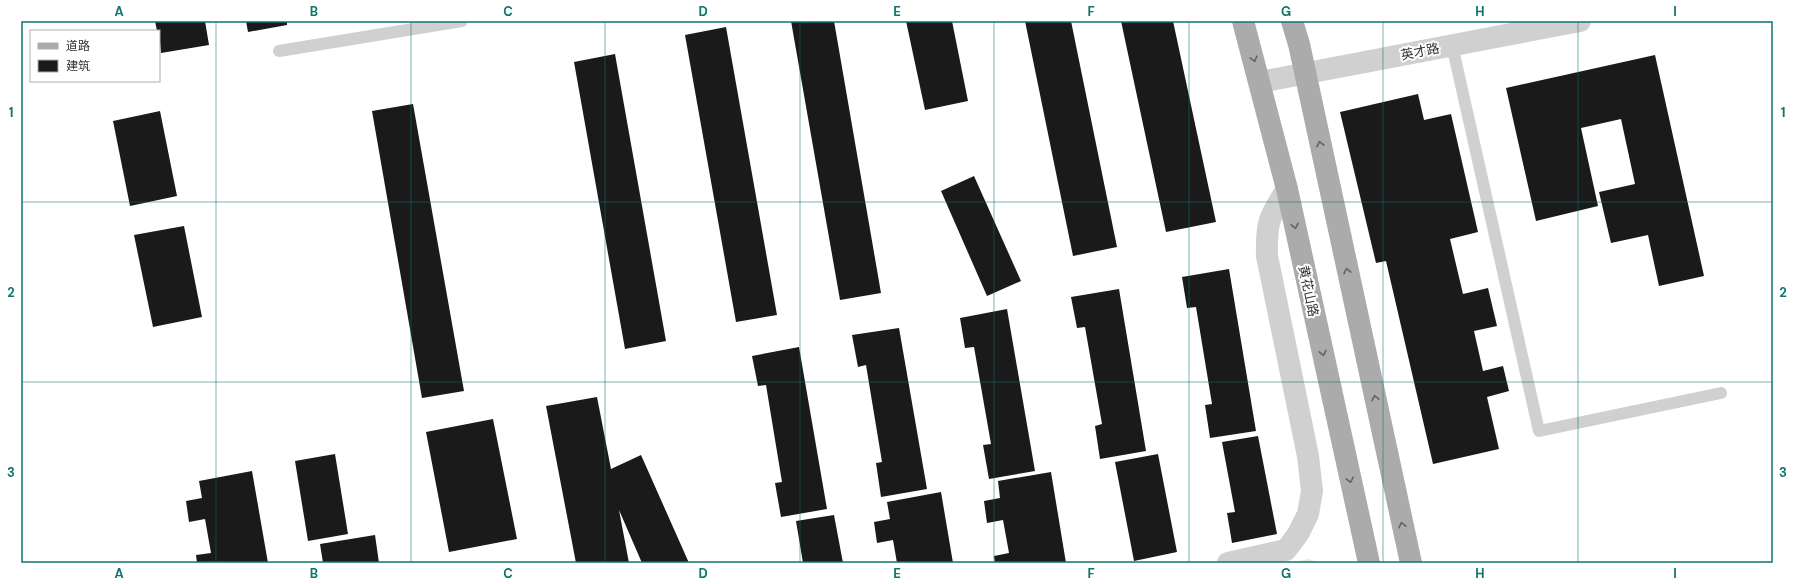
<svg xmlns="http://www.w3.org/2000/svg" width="1794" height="584" font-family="'DM Sans','Noto Sans SC',sans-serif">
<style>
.green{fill:#e6ecdf}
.building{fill:#1a1a1a}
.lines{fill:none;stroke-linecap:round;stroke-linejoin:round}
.service{stroke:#d0d0d0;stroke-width:12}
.minor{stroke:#d0d0d0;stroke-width:22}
.primary{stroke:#ababab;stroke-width:22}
.oneway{stroke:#636363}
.grid{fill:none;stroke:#0f766e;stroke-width:1;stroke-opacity:0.55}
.labels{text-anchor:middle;stroke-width:4;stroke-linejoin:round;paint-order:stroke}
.street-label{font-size:13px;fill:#333;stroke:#fff}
.neatline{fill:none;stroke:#0f766e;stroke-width:1.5}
.grid-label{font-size:13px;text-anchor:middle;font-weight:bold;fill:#0f766e}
</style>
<rect width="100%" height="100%" fill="#fff"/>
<!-- green -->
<path class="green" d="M 1308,559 L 1321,563 L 1289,563 Z"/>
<!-- building -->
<path class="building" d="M 155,21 L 205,21 L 209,45 L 161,53 L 159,31 L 157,31 Z
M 246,21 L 287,21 L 287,25 L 248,32 Z
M 791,21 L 834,21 L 881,293 L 840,300 Z
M 906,21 L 952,21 L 968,101 L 925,110 Z
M 1025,21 L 1071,21 L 1117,247 L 1073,256 Z
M 1121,21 L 1173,21 L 1216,222 L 1166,232 Z
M 726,27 L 777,315 L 736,322 L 685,35 Z
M 615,54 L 666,341 L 625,349 L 574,62 Z
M 1655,55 L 1704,276 L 1659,286 L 1648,235 L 1611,243 L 1599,192 L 1635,184 L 1621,119 L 1581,128 L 1598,206 L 1536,221 L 1506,88 Z
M 1418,94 L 1424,120 L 1451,114 L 1478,232 L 1450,239 L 1463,294 L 1488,288 L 1497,326 L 1474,331 L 1483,371 L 1503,366 L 1509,391 L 1487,397 L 1499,449 L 1433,464 L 1386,261 L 1376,263 L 1340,112 Z
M 413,104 L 464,391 L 422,398 L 372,111 Z
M 160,111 L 177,196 L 130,206 L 113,121 Z
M 974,176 L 1021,281 L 987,296 L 941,191 Z
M 184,226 L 202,317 L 153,327 L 134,235 Z
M 1229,269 L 1256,431 L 1210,438 L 1205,405 L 1212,404 L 1196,307 L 1187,308 L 1182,277 Z
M 1119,289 L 1146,451 L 1100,459 L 1095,426 L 1102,424 L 1085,327 L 1077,328 L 1071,297 Z
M 1007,309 L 1035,471 L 989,479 L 983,445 L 991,444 L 974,347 L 965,348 L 960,318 Z
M 899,328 L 927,489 L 881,497 L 876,463 L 882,462 L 866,365 L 858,367 L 852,335 Z
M 799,347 L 827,509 L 781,517 L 775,483 L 782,482 L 766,385 L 758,386 L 752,356 Z
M 597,397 L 611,469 L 641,455 L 689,563 L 642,563 L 619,510 L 629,563 L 576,563 L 546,406 Z
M 493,419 L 517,539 L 449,552 L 426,432 Z
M 1258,436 L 1277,534 L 1232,543 L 1227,513 L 1235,512 L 1222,442 Z
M 335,454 L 348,534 L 308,541 L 295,461 Z
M 1158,454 L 1177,552 L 1134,561 L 1115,462 Z
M 252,471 L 268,563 L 197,563 L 196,555 L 211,553 L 205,519 L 189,522 L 186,501 L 202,498 L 199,481 Z
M 1051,472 L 1066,563 L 995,563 L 994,556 L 1009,553 L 1003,520 L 987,523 L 984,501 L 1000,498 L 998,481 Z
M 941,492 L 953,563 L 897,563 L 893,540 L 877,543 L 874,522 L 890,519 L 887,502 Z
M 834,515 L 843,563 L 803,563 L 796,521 Z
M 375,535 L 379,563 L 323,563 L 320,544 Z"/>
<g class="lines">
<!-- service -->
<path class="service" d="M 1452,45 L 1539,431 L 1721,393
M 279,51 L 462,21"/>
<!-- minor -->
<path class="minor" d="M 1260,82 L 1580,21
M 1228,563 L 1286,550 L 1298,534 L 1308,514 L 1312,491 L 1308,456 L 1267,256 C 1266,222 1269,217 1287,189"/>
<!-- primary -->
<path class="primary" d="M 1243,21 L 1287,189 L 1369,563
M 1292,21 L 1299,44 L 1411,563"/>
</g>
<!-- one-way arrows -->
<defs><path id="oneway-chevron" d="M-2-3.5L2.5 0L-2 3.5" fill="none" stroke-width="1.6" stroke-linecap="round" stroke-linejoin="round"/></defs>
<g class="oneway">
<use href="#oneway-chevron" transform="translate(1254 59) rotate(75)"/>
<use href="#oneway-chevron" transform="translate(1320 144) rotate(-102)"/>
<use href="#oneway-chevron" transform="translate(1295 226) rotate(78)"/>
<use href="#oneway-chevron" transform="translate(1347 271) rotate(-102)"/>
<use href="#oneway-chevron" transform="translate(1323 353) rotate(78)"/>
<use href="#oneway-chevron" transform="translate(1375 398) rotate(-102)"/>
<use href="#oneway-chevron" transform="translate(1350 480) rotate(78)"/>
<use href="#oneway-chevron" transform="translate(1402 525) rotate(-102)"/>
</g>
<!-- grid -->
<path class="grid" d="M 216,21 L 216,563M 411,21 L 411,563M 605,21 L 605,563M 800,21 L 800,563M 994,21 L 994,563M 1189,21 L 1189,563M 1383,21 L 1383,563M 1578,21 L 1578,563M 21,202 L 1773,202M 21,382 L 1773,382"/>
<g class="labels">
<!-- street labels -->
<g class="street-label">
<text transform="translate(1420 51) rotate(-11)" y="5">英才路</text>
<text transform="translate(1309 291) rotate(78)" y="5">黄花山路</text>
</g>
</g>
<!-- border -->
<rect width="1794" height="584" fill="none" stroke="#ffffff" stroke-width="44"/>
<!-- legend -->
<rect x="30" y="30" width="130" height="52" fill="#ffffff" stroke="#adadad"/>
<rect x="38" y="43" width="20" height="6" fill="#ababab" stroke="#adadad"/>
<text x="66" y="50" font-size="12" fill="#333333">道路</text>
<rect x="38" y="60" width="20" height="12" fill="#1a1a1a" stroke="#adadad"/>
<text x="66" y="70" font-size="12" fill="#333333">建筑</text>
<rect x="22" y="22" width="1750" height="540" class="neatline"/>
<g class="grid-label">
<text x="119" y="16">A</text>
<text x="314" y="16">B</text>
<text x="508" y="16">C</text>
<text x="703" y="16">D</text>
<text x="897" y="16">E</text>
<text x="1091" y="16">F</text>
<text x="1286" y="16">G</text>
<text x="1480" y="16">H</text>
<text x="1675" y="16">I</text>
<text x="11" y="117">1</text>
<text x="1783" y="117">1</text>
<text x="11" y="297">2</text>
<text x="1783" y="297">2</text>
<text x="11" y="477">3</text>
<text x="1783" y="477">3</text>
<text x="119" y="578">A</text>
<text x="314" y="578">B</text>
<text x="508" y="578">C</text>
<text x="703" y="578">D</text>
<text x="897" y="578">E</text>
<text x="1091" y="578">F</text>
<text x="1286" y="578">G</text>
<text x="1480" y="578">H</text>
<text x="1675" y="578">I</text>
</g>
</svg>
